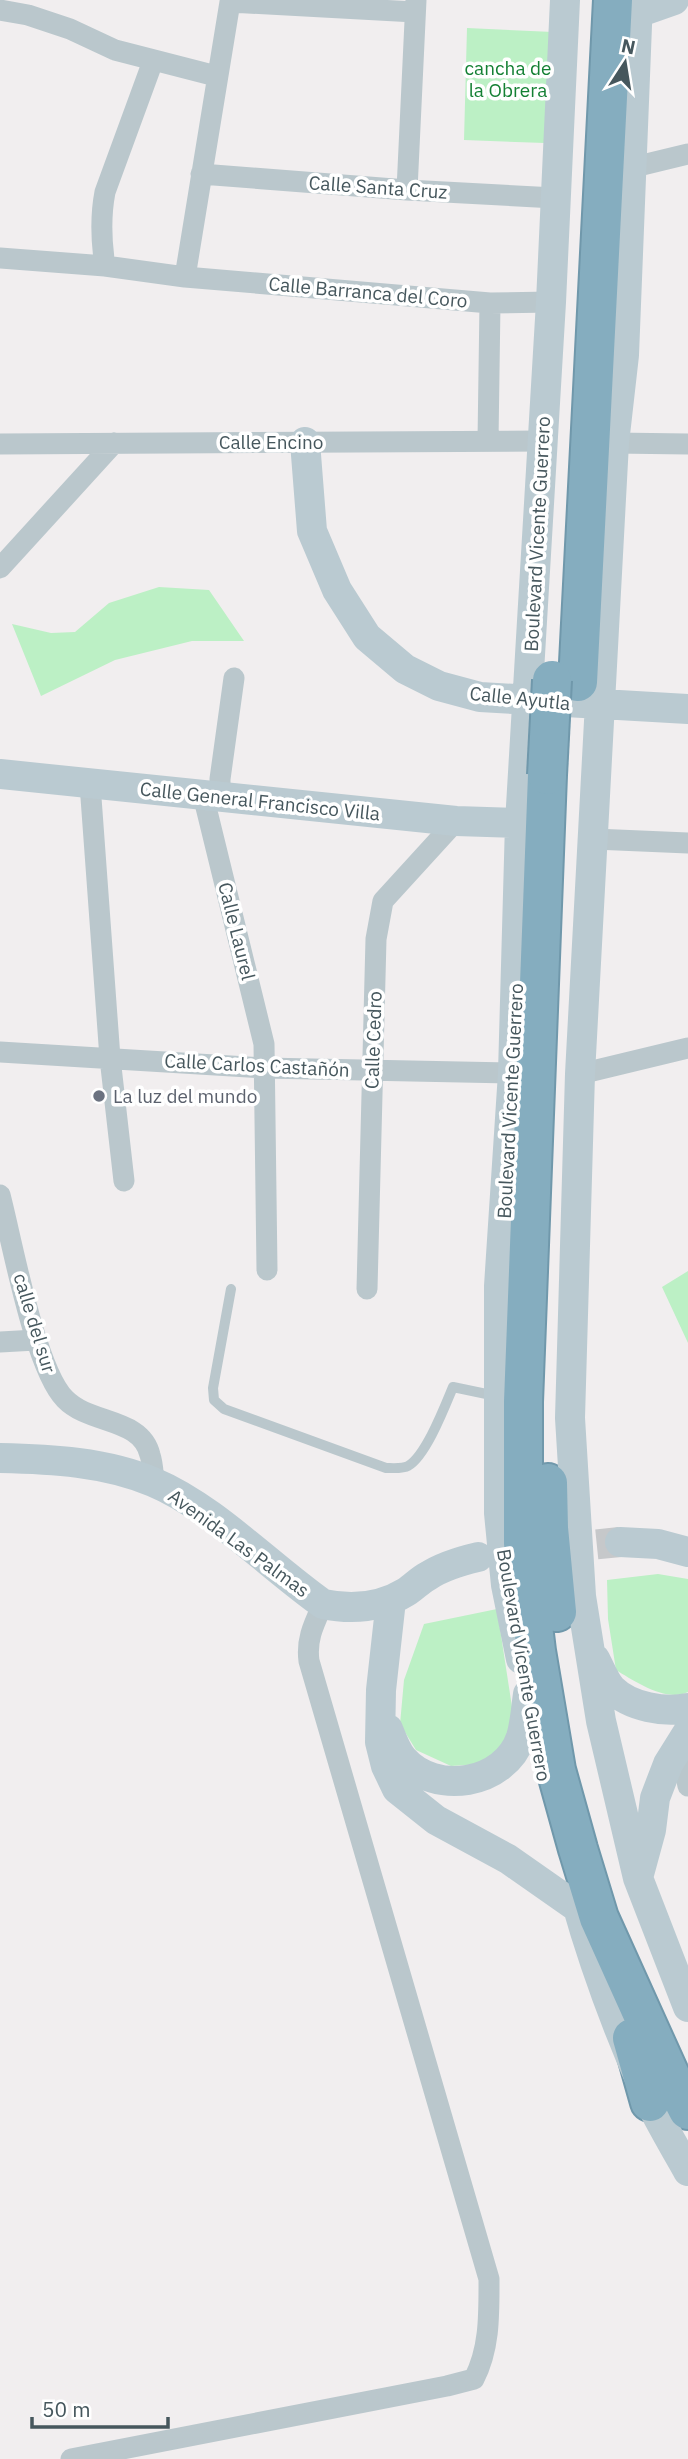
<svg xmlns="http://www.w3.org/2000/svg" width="688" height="2459" font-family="'IBM Plex Sans',sans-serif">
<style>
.green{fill:#bcf0c5}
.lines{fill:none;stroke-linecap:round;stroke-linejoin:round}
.secondary-tunnel{stroke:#c6c8ca;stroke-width:30;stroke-dasharray:30 15;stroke-linecap:butt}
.highway-casing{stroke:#7098ab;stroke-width:42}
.lane{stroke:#bac7cc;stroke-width:10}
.street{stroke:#bac7cc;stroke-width:21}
.secondary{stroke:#bacad1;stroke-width:30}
.highway{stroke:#85adbf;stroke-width:38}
.highway-bridge-casing{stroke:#7098ab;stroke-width:42;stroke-linecap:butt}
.highway-bridge{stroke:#85adbf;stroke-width:38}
.worship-dot{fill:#6b7280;stroke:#fff;stroke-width:2.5}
.labels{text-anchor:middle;stroke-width:7;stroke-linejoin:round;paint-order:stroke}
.park-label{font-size:19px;fill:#148034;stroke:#fff}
.street-label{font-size:19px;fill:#46575d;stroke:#fff}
.worship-label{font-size:19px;fill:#5b616d;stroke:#fff;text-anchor:start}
</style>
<rect width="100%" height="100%" fill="#f1eeef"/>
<!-- green -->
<path class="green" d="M 467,28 L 553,32 L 545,143 L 464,140 Z
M 159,587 L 209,590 L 244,641 L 192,641 L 115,660 L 41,696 L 12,624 L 51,633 L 75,632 L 109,603 Z
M 688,1271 L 688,1343 L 662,1287 Z
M 658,1574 L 688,1579 L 688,1692 C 667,1703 634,1681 616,1670 L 608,1619 L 607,1580 Z
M 497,1609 L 514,1720 L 504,1745 L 482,1764 L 451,1766 L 416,1750 L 400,1724 L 404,1680 L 424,1624 Z"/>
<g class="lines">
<!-- secondary-tunnel -->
<path class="secondary-tunnel" d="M 552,1549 L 620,1542"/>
<!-- highway casing -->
<g class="highway-casing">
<path id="highway" d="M 578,682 L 613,0
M 547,775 L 523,1402 L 523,1543 L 536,1651 L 556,1770 L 578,1849 L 599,1918 L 669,2073 L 688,2110
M 548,1483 L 549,1528 L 557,1612
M 632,2038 L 650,2102"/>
</g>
<!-- lane -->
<path class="lane" d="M 231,1289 L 213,1388 L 214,1400 L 224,1409 L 386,1468 C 392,1468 403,1469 408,1466 C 426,1456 445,1406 453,1387 L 496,1396"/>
<!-- street -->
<path class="street" d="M 230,2 L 415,12
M 0,10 L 28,15 L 70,29 L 115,50 L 216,76
M 630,168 L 688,154
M 201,174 L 407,190 L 555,198
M 407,190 L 416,0
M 0,258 L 105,266 L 185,277 L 490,303 L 551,302
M 105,266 C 101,240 100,218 105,192 L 153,61
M 185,277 L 230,2
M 488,441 L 490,303
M 614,443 L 688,444
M 0,444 L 542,441
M 0,568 L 114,443
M 90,784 L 110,1058 L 124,1181
M 203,795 L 264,1044 L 267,1270
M 220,797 L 220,779 L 234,678
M 594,839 L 688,843
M 0,1052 L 264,1068 L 513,1073
M 580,1074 L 688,1048
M 0,1195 C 12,1241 35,1369 65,1399 C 90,1425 141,1417 150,1455 C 153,1464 153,1473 154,1482
M 367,1289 L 376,939 L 383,901 L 456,821
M 0,1342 L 36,1340
M 680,1744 L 688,1786
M 71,2459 L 447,2386 L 474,2379 C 490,2348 489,2314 489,2279 L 309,1661 C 306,1639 314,1624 323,1604"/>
<!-- secondary -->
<path class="secondary" d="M 638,0 L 624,355 L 614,443 L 580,1074 L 570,1418 L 581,1596 L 601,1721 L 638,1878 L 688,2007
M 637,13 L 674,0
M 305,442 L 312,531 L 337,590 L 367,637 L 405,669 L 439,686 L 480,697 L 688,709
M 0,774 L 456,821 L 520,823
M 0,1458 C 51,1459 106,1462 153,1482 C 213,1507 269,1566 323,1604 C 352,1610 380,1608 406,1592 C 414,1587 420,1580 428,1576 C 443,1566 461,1561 478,1557
M 620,1542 L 658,1544 L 688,1552
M 391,1600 L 381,1690 L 380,1742 L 386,1766 L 397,1789 L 436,1820 L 508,1859 L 578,1908
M 521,1659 L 506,1585 L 499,1513 L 499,1286 L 513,1073 L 520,823 L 551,302 L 565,0
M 595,1659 C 600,1668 605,1682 612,1689 C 630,1707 665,1713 688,1708
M 388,1729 C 392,1739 396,1751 403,1759 C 435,1796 505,1785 521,1737 C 525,1724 526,1708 528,1694
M 639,1874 L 651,1830 L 655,1798 L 668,1764 L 688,1732
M 576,1901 C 595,1969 620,2035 649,2100 C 661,2124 675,2148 688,2171"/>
<!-- highway -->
<use href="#highway" class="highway"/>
<!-- highway-bridge casing -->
<g class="highway-bridge-casing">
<path id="highway-bridge" d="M 547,775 L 552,680"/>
</g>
<!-- highway-bridge -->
<use href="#highway-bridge" class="highway-bridge"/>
</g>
<!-- markers -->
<circle class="worship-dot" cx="99" cy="1096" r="7"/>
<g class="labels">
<!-- park labels -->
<g class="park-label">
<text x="508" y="75">cancha de<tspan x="508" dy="22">la Obrera</tspan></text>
</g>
<!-- street labels -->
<g class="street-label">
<text transform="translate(378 187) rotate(4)" y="7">Calle Santa Cruz</text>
<text transform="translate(368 292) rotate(5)" y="7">Calle Barranca del Coro</text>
<text x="271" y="449">Calle Encino</text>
<text transform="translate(537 534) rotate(-87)" y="7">Boulevard Vicente Guerrero</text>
<text transform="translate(520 698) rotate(6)" y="7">Calle Ayutla</text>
<text transform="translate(260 801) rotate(6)" y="7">Calle General Francisco Villa</text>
<text transform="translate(237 931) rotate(76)" y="7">Calle Laurel</text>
<text transform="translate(373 1040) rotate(-88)" y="7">Calle Cedro</text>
<text transform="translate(257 1065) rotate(3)" y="7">Calle Carlos Castañón</text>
<text transform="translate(510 1101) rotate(-87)" y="7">Boulevard Vicente Guerrero</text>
<text transform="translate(35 1323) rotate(73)" y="7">calle del sur</text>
<text transform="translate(239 1543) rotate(36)" y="7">Avenida Las Palmas</text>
<text transform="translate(524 1665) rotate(80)" y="7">Boulevard Vicente Guerrero</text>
</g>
<!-- worship labels -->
<g class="worship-label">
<text x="113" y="1103">La luz del mundo</text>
</g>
</g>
<!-- north arrow -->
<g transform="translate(625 63) rotate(12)" stroke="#ffffff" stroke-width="5" paint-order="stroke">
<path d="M0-5L12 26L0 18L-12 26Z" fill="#46575d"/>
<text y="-10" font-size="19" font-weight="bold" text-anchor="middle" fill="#46575d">N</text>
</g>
<!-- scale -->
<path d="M32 2417v10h136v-10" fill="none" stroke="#46575d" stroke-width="3.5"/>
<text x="42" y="2417" font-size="21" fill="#46575d" stroke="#ffffff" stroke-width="5" paint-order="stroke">50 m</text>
</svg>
